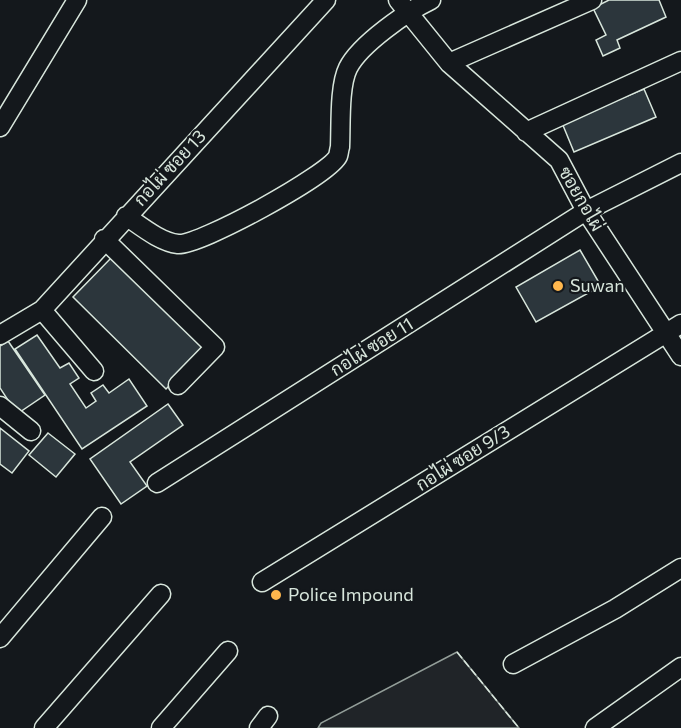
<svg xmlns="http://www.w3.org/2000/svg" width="681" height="728" font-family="Commissioner,Sarabun,sans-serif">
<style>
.green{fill:#202428;stroke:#939e99;stroke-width:1.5}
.building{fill:#2c363c;stroke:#d8e6dc;stroke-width:1.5}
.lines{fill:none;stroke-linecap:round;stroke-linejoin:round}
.minor-casing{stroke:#d8e6dc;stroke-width:21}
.minor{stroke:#14181c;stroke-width:18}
.fence{stroke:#d8e6dc;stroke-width:1.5;stroke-dasharray:8 3;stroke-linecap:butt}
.poi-dot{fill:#ffb74d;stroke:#14181c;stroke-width:2}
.labels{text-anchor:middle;stroke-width:4.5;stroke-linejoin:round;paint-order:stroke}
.street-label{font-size:18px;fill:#d8e6dc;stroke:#14181c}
.poi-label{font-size:18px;fill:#d8e6dc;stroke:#14181c;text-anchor:start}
</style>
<rect width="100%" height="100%" fill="#14181c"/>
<!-- green -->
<path class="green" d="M 457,652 L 519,728 L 318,728 L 321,723 Z"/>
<!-- building -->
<path class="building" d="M 609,0 L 659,0 L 666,17 L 617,40 L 620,48 L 603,56 L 596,40 L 606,35 L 593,8 Z
M 644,89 L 656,117 L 574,152 L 562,123 Z
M 580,250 L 601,286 L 536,322 L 516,287 Z
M 112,257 L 205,349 L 166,389 L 73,297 Z
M 37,335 L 60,368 L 69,363 L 79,378 L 70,384 L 86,408 L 96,401 L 91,393 L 103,385 L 109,393 L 129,379 L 147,406 L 82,449 L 15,349 Z
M 8,341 L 45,395 L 17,414 L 0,388 L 0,346 Z
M 168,404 L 183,425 L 130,462 L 147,486 L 121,504 L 90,459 Z
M 0,428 L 29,451 L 12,473 L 0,464 Z
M 48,433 L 75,454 L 56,477 L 29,455 Z"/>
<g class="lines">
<!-- minor casing -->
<g class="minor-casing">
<path id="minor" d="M 398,0 L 449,63 L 559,160 L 586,211 L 681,356
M 449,63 L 592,0
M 0,127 L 77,0
M 526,132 L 681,61
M 126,216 C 141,226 160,242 178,244 C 199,246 329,175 338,156 C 339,153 339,150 340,147 C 341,125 339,86 348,68 C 360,44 408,11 431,0
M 104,239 L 215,347 L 178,385
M 42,310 L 94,371
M 0,335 L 42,310 L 326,0
M 0,406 L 31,431
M 157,483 L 586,211 L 681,163
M 262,582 L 681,324
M 0,638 L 102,517
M 513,664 L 615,609 L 681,568
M 44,728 L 161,594
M 161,728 L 228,651
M 259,728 L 268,716
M 595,728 L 681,667"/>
</g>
<!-- minor -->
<use href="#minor" class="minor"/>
<!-- fence -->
<path class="fence" d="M 457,652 L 519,728"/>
</g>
<!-- markers -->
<g class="poi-dot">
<circle cx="558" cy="286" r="6"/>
<circle cx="276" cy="595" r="6"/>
</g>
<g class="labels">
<!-- street labels -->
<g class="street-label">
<text transform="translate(170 168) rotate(-47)" y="6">กอไผ่ ซอย 13</text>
<text transform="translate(581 199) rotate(60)" y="6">ซอยกอไผ่</text>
<text transform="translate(372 347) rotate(-32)" y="6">กอไผ่ ซอย 11</text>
<text transform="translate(463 458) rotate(-32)" y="6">กอไผ่ ซอย 9/3</text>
</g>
<!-- poi labels -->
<g class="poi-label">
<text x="570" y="292">Suwan</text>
<text x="288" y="601">Police Impound</text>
</g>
</g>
</svg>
